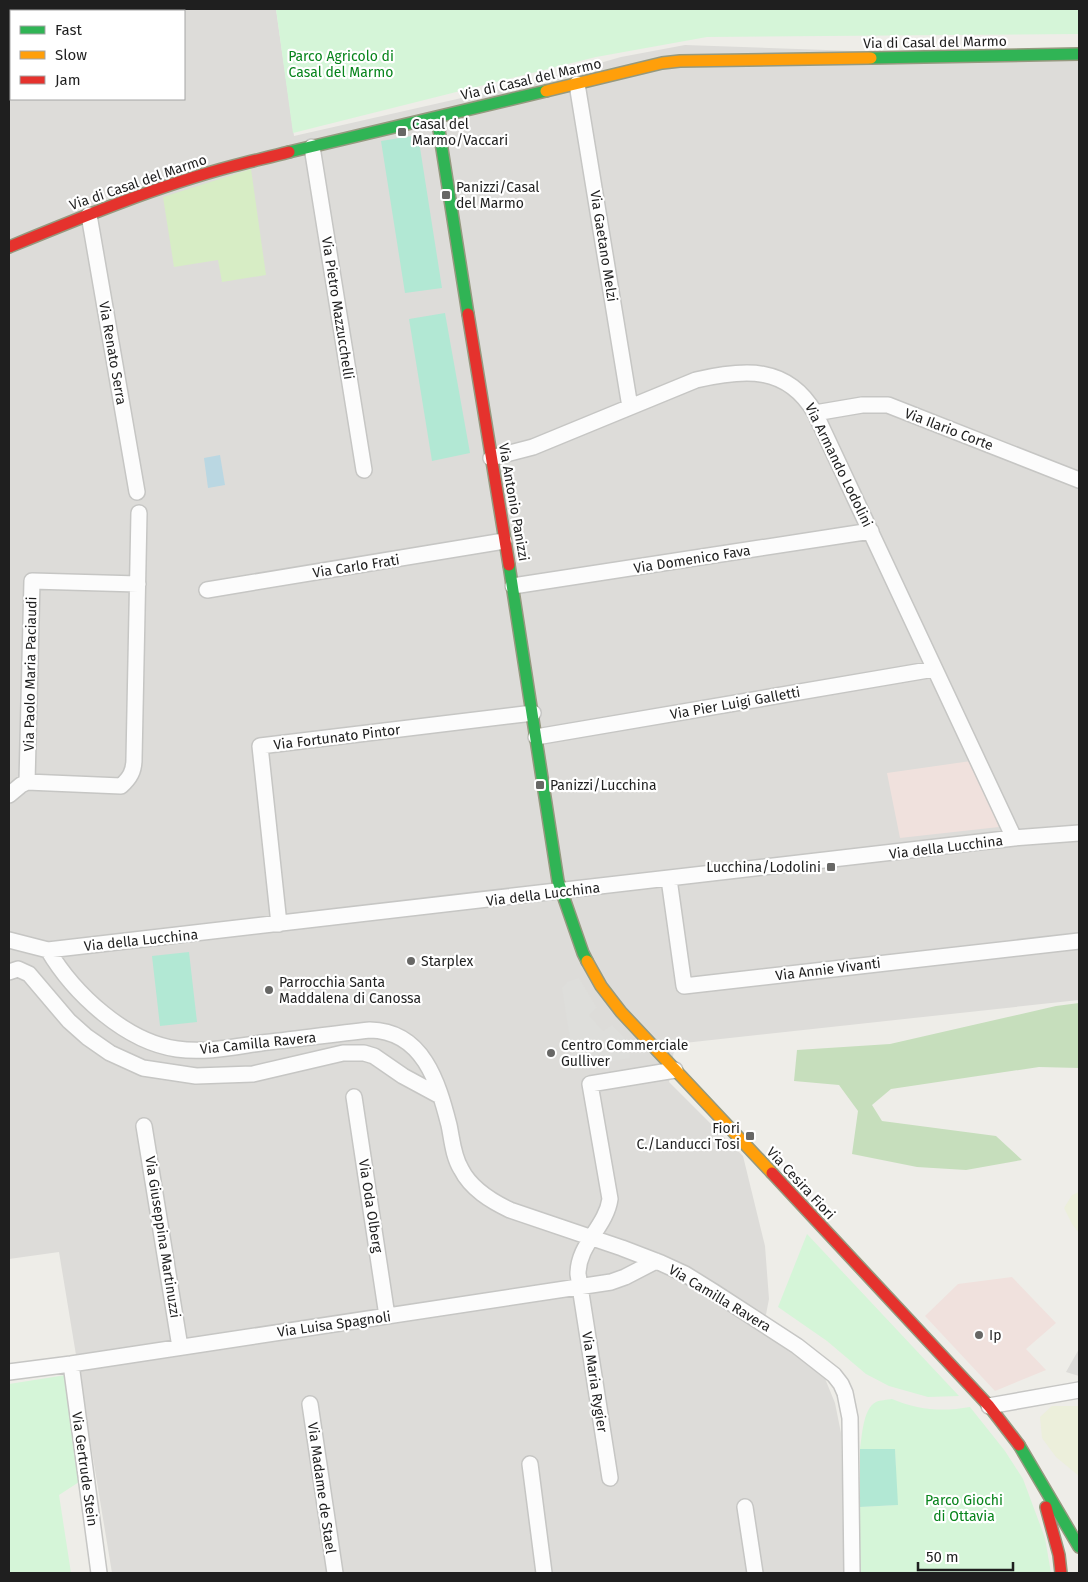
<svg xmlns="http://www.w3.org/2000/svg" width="1088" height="1582" font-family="'Fira Sans',sans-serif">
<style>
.residential{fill:#dddcd9;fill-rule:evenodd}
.commercial{fill:#f0e1dd}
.farmland{fill:#ecefdb}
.grass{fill:#d7edc5}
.forest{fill:#c6debc}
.park{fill:#d5f5d8}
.pitch{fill:#b2e8d4}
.parking{fill:#dededb}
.water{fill:#bad7e2}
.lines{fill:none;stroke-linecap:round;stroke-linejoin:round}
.street-casing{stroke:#c6c6c4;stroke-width:18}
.fast-casing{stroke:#95997f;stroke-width:14}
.slow-casing{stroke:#95997f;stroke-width:14}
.jam-casing{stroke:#95997f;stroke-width:14}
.street{stroke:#fcfcfc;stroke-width:15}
.fast{stroke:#30b455;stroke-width:11}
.slow{stroke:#ff9f0a;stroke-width:11}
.jam{stroke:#e5322d;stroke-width:11}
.poi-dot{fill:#676765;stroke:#fff;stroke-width:2}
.labels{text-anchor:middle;stroke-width:4.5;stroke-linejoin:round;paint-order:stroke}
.street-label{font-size:14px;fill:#1f1f1f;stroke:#fff}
.park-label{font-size:14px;fill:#07841b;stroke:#fff}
.poi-label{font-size:14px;fill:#1f1f1f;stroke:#fff;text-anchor:start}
</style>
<rect width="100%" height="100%" fill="#eeede8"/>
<!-- residential -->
<path class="residential" d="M 9,9 L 276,9 L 294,136 L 537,81 L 621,57 L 685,45 L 1079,59 L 1079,1000 L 675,1044 L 669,1082 L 743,1156 L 765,1246 L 769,1299 L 763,1330 L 824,1376 L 835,1403 L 841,1433 L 844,1573 L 112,1573 L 59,1252 L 9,1259 ZM 11,11 L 184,11 L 184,99 L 11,99 Z
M 1079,1349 L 1079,1376 L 1066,1372 Z"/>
<!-- commercial -->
<path class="commercial" d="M 971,761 L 999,827 L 900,838 L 887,773 Z
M 1012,1277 L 1056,1323 L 1026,1349 L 1046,1370 L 995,1391 L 925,1316 L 958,1284 Z"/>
<!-- farmland -->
<path class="farmland" d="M 1079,1192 L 1079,1233 L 1072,1224 L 1064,1208 L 1072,1195 Z
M 1052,1406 L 1079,1406 L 1079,1476 L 1056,1457 L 1042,1438 L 1040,1417 Z"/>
<!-- grass -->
<path class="grass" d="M 251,169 L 266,275 L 222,282 L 218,260 L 174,267 L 163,197 Z"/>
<!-- forest -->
<path class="forest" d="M 1079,1003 L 1079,1068 L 1039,1067 L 891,1089 L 872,1105 L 882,1121 L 996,1136 L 1022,1160 L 966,1170 L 917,1167 L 852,1154 L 858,1111 L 839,1085 L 794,1081 L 797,1050 L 890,1044 L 1056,1006 Z"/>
<!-- park -->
<path class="park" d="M 276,9 L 1079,9 L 1079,34 L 707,37 L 596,57 L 293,133 Z
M 807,1234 L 959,1396 L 928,1397 L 889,1386 L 866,1374 L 827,1341 L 778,1307 Z
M 66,1375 L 79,1482 L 59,1495 L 71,1573 L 9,1573 L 9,1384 Z
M 892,1399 C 918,1410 942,1412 970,1407 L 1005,1451 L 1023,1479 L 1045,1538 L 1051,1573 L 860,1573 L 860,1507 L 897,1505 L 895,1449 L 860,1449 C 862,1437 863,1408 876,1402 C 880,1400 887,1400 892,1399 Z"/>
<!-- pitch -->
<path class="pitch" d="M 418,135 L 442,288 L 405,293 L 381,141 Z
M 445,313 L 470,453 L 432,461 L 409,319 Z
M 189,952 L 197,1022 L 160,1026 L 152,956 Z
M 860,1449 L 895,1449 L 898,1505 L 860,1507 Z"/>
<!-- parking -->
<path class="parking" d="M 579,978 L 597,1008 L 589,1015 L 603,1031 L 612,1025 L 623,1036 L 629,1049 L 630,1058 L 589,1065 L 587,1056 L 573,1058 L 562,988 L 567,982 Z"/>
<!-- water -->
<path class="water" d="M 220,455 L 225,485 L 208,488 L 204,458 Z"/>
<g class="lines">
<!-- street casing -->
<g class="street-casing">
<path id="street" d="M 577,84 L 630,407
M 312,147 L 364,470
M 89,215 L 137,492
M 815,413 L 862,405 L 888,405 L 1079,480
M 491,458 L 533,447 L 696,380 C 744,369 787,365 815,413 L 1014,838
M 513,586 L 871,531
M 207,590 L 504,541
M 536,737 L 934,669
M 27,782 L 32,581 L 138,584
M 9,795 L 21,785 L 27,782 L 121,786 C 130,778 134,771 134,759 L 139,513
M 669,879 L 684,986 L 1079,941
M 279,924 L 260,746 L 533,713
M 9,940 L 48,950 L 1014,838 L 1079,833
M 48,950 C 74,994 126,1042 177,1049 C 205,1053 233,1047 261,1043 C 297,1039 333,1034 370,1030 C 423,1031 438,1082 449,1125 C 452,1139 453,1156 461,1169 C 471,1189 491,1201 510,1210 L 622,1248 L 661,1263 L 685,1274 L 714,1292 L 797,1346 L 834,1375 L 841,1384 L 845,1393 L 850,1418 L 852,1573
M 9,972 L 18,969 L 29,974 L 69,1021 L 87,1037 L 110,1053 L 143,1068 L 196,1076 L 253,1074 L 343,1053 L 364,1053 L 374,1056 L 403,1076 L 440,1096
M 354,1097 L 387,1316
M 144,1126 L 180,1347
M 71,1364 L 99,1573
M 9,1372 L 71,1364 L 611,1282 L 625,1277 L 656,1261
M 310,1404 L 335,1573
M 989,1406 L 1079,1390
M 530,1464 L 544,1573
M 610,1478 L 578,1274 C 578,1244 606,1227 610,1199 L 590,1084 L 675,1070
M 745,1507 L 755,1573"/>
</g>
<!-- fast casing -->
<g class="fast-casing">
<path id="fast" d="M 871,58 L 1079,54
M 437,117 L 468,314
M 289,152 L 546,91
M 509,565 L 558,881 L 583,953 L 587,961
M 1019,1445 L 1079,1547"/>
</g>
<!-- slow casing -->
<g class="slow-casing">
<path id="slow" d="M 546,91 L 662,63 L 680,61 L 871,58
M 587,961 L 601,986 L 621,1012 L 772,1173"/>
</g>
<!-- jam casing -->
<g class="jam-casing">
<path id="jam" d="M 9,247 C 82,217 157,186 233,166 C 252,161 270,157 289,152
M 468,314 L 509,565
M 772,1173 L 989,1406 L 1019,1445
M 1046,1507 L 1059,1555 L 1061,1573"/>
</g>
<!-- street -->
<use href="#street" class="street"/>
<!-- fast -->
<use href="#fast" class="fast"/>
<!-- slow -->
<use href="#slow" class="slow"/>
<!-- jam -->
<use href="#jam" class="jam"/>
</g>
<!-- markers -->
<g class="poi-dot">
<rect x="397" y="127" width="10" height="10" rx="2.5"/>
<rect x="441" y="190" width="10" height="10" rx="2.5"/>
<rect x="535" y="780" width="10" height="10" rx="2.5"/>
<rect x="826" y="862" width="10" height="10" rx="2.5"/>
<circle cx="411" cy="961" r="5"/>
<circle cx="269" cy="990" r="5"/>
<circle cx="551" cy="1053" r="5"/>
<rect x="745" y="1131" width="10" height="10" rx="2.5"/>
<circle cx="979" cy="1335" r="5"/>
</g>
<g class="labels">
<!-- street labels -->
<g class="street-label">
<text transform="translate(935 42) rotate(-1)" y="5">Via di Casal del Marmo</text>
<text transform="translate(531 79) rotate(-13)" y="5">Via di Casal del Marmo</text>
<text transform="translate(138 182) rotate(-19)" y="5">Via di Casal del Marmo</text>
<text transform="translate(604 246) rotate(81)" y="5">Via Gaetano Melzi</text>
<text transform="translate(338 308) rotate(81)" y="5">Via Pietro Mazzucchelli</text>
<text transform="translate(113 353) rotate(80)" y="5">Via Renato Serra</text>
<text transform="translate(949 429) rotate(21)" y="5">Via Ilario Corte</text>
<text transform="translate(839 465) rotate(64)" y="5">Via Armando Lodolini</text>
<text transform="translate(514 502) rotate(80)" y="5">Via Antonio Panizzi</text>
<text transform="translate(692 559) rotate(-9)" y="5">Via Domenico Fava</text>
<text transform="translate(356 566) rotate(-9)" y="5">Via Carlo Frati</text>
<text transform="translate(30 674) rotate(-89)" y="5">Via Paolo Maria Paciaudi</text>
<text transform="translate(735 703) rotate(-10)" y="5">Via Pier Luigi Galletti</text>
<text transform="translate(337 737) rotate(-7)" y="5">Via Fortunato Pintor</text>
<text transform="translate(946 847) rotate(-7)" y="5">Via della Lucchina</text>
<text transform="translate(543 894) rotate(-7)" y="5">Via della Lucchina</text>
<text transform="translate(141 940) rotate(-6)" y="5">Via della Lucchina</text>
<text transform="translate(828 969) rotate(-7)" y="5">Via Annie Vivanti</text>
<text transform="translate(258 1043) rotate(-6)" y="5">Via Camilla Ravera</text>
<text transform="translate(801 1183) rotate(47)" y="5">Via Cesira Fiori</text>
<text transform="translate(371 1206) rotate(81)" y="5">Via Oda Olberg</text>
<text transform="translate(163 1237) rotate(81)" y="5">Via Giuseppina Martinuzzi</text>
<text transform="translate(720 1298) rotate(31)" y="5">Via Camilla Ravera</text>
<text transform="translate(334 1324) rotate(-8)" y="5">Via Luisa Spagnoli</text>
<text transform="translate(595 1382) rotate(81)" y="5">Via Maria Rygier</text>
<text transform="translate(85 1469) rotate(82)" y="5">Via Gertrude Stein</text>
<text transform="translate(322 1488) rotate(82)" y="5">Via Madame de Stael</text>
</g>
<!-- park labels -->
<g class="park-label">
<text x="341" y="61">Parco Agricolo di<tspan x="341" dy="16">Casal del Marmo</tspan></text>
<text x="964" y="1505">Parco Giochi<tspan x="964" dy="16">di Ottavia</tspan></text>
</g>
<!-- poi labels -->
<g class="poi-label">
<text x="412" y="129">Casal del<tspan x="412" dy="16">Marmo/Vaccari</tspan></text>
<text x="456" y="192">Panizzi/Casal<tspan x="456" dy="16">del Marmo</tspan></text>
<text x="550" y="790">Panizzi/Lucchina</text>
<text x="821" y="872" text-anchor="end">Lucchina/Lodolini</text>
<text x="421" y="966">Starplex</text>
<text x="279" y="987">Parrocchia Santa<tspan x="279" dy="16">Maddalena di Canossa</tspan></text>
<text x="561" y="1050">Centro Commerciale<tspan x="561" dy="16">Gulliver</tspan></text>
<text x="740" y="1133" text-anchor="end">Fiori<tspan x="740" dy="16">C./Landucci Tosi</tspan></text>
<text x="989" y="1340">Ip</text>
</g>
</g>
<!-- border -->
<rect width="1088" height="1582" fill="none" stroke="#1f1f1f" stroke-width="20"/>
<!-- legend -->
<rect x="10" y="10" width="175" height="90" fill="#ffffff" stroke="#a5a5a5"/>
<rect x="20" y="26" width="25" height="8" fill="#30b455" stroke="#a5a5a5"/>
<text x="55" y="35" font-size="15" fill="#1f1f1f">Fast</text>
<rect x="20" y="51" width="25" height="8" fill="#ff9f0a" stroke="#a5a5a5"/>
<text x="55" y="60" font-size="15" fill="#1f1f1f">Slow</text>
<rect x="20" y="76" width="25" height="8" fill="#e5322d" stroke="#a5a5a5"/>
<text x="55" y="85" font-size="15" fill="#1f1f1f">Jam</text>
<!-- scale -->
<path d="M918 1562v8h95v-8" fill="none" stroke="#1f1f1f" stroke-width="2.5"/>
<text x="926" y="1562" font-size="15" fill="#1f1f1f" stroke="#ffffff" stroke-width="4" paint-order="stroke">50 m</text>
</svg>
